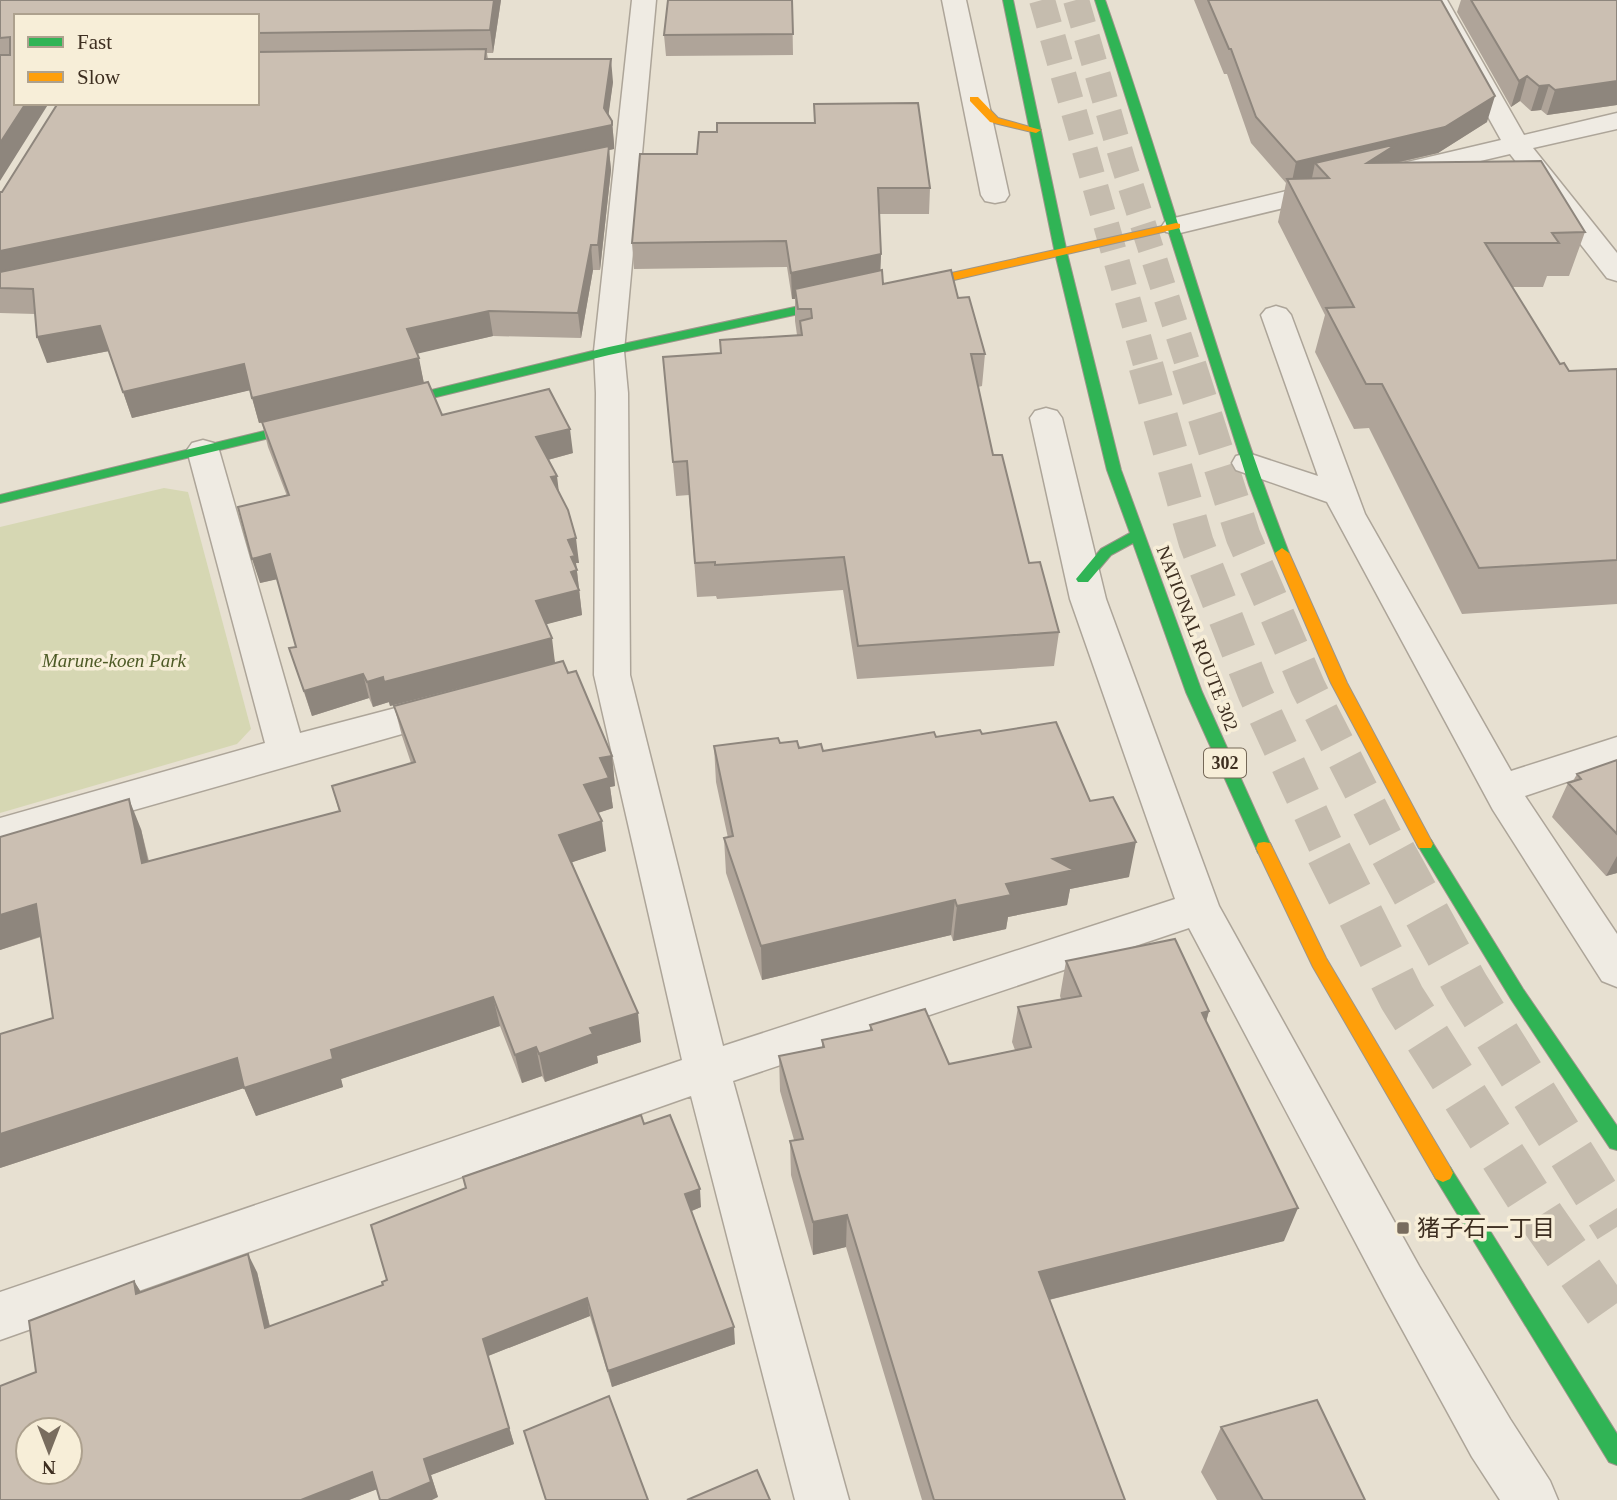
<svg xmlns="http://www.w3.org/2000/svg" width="1617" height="1500" font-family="'Times New Roman','Noto Sans JP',serif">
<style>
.green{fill:#d6d7b3}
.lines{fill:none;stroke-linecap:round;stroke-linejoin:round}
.highway-tunnel-far2{stroke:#c5bcae;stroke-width:26;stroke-dasharray:26 13;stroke-linecap:butt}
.highway-tunnel-far1{stroke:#c5bcae;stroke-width:35;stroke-dasharray:35 18;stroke-linecap:butt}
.highway-tunnel{stroke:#c5bcae;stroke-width:46;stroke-dasharray:46 24;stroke-linecap:butt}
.street-casing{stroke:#ada599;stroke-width:3}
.fast-casing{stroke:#9c958a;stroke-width:2}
.slow-casing{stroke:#9c958a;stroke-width:2}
.street{fill:#efebe3;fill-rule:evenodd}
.fast{fill:#30b455;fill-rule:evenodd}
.slow{fill:#ff9f0a;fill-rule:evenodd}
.wall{fill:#afa499}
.shaded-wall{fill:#8e867d}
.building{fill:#cbbfb2;stroke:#8e867d;stroke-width:2;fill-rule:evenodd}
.poi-dot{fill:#786c5e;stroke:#f7eed8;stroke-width:2.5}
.labels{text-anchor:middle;stroke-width:7;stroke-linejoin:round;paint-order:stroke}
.shield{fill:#f7eed8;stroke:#756857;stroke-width:2}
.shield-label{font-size:18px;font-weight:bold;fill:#3d2e20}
.street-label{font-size:19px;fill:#3d2e20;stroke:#f7eed8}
.park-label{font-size:19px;font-style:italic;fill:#4d5a26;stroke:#f7eed8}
.near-poi-label{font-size:23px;fill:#3d2e20;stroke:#f7eed8;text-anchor:start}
</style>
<rect width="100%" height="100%" fill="#e7e0d1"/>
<!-- green -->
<path class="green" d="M 164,488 L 188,492 L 251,729 L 237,744 L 0,813 L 0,527 Z"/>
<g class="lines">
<!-- highway-tunnel-far2 -->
<path class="highway-tunnel-far2" d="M 1042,0 L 1147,368
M 1076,0 L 1123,162 L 1189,368"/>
<!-- highway-tunnel-far1 -->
<path class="highway-tunnel-far1" d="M 1146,366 L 1196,542 L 1255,693 L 1330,855
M 1189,366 L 1243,536 L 1308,687 L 1394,855"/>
<!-- highway-tunnel -->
<path class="highway-tunnel" d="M 1329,853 L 1402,998 L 1542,1218 L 1617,1325
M 1393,853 L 1466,986 L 1617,1227"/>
<!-- street casing -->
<g class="street-casing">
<path id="street" d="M 632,0 L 656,0 L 624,351 L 628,393 L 630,675 L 723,1046 L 1175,899 L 1070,599 L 1030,418 L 1035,411 L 1046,408 L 1057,411 L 1062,418 L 1106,599 L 1219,906 L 1419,1266 L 1510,1419 L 1550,1481 L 1558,1500 L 1500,1500 L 1472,1457 L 1385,1298 L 1189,928 L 733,1081 L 849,1500 L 795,1500 L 691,1096 L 0,1340 L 0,1292 L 682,1060 L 594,675 L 596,393 L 594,351 Z
M 942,0 L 966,0 L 1009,195 L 1005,201 L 995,203 L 985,201 L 981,195 Z
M 1423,0 L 1447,0 L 1524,135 L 1617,113 L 1617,129 L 1533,148 L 1617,253 L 1617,281 L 1607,278 L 1510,154 L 1391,182 L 1382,180 L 1378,174 L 1382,168 L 1501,140 Z
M 1332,180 L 1342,182 L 1345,188 L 1342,194 L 1176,234 L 1166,232 L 1162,226 L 1166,220 Z
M 1276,306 L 1286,309 L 1291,315 L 1365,514 L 1511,771 L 1617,737 L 1617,765 L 1525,796 L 1617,934 L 1617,987 L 1602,981 L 1493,810 L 1327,502 L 1236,470 L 1232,463 L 1236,456 L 1248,453 L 1318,476 L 1261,315 L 1266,309 Z
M 203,440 L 214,443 L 219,450 L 300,733 L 449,694 L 462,697 L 468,707 L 462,717 L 0,848 L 0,818 L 265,743 L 187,450 L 192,443 Z"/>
</g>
<!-- fast casing -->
<g class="fast-casing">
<path id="fast" d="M 1003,0 L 1013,0 L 1067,253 L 1121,470 L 1202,692 L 1272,848 L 1270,853 L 1258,853 L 1256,848 L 1186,692 L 1133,543 L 1111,555 L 1088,582 L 1078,582 L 1076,579 L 1101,549 L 1130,533 L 1107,470 L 1055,253 Z
M 1095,0 L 1105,0 C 1169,183 1219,372 1289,553 L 1287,556 L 1277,556 L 1275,553 L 1249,485 Z
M 846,296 L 852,300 L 850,303 L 609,355 L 383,410 L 377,406 L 378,403 L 609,347 Z
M 314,419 L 321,423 L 319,426 L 0,503 L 0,495 Z
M 1425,838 L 1431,840 L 1523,989 L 1617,1126 L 1617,1150 L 1610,1148 L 1511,999 L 1417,844 L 1419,840 Z
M 1443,1164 L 1450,1167 L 1617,1434 L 1617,1465 L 1609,1462 L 1436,1179 L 1433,1173 L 1436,1167 Z"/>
</g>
<!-- slow casing -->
<g class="slow-casing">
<path id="slow" d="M 970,97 L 978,97 L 998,118 L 1041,130 L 1036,133 L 990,122 L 970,101 Z
M 1176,223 L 1180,224 L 1180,228 L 902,292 L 896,288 L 902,284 Z
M 1282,548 L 1289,553 L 1347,683 L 1433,844 L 1431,848 L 1419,848 L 1331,683 L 1275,553 Z
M 1264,842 L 1270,843 L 1326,958 L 1450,1167 L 1453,1173 L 1450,1179 L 1443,1182 L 1436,1179 L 1313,967 L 1256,848 L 1258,843 Z"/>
</g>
<!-- street -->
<use href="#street" class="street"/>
<!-- fast -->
<use href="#fast" class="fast"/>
<!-- slow -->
<use href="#slow" class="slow"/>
</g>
<!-- wall -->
<path class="wall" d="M 0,0 L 501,0 L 493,53 L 487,53 L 488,59 L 613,82 L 608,115 L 612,121 L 614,144 L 614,149 L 609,150 L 611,170 L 600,270 L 593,270 L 581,338 L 493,336 L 417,353 L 424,383 L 442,415 L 573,453 L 548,460 L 559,492 L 579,563 L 576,563 L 582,615 L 546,624 L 555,663 L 390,706 L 389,702 L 373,707 L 369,698 L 312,716 L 289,648 L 296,647 L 277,579 L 260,583 L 287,496 L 268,447 L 262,423 L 259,423 L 250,390 L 132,418 L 109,351 L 47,363 L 35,314 L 0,313 L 0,192 L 257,103 L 257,16 L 16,16 L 0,181 Z
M 792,0 L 793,55 L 666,56 L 664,35 Z
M 1194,0 L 1441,0 L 1487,122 L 1438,153 L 1397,163 L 1585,232 L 1569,276 L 1547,276 L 1543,287 L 1512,287 L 1560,364 L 1569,371 L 1617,369 L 1617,604 L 1462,614 L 1369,428 L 1354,429 L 1315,352 L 1325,315 L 1278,222 L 1286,183 L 1251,143 L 1227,74 L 1224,74 Z
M 1461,0 L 1617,0 L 1617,105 L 1547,115 L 1541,110 L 1531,111 L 1520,101 L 1511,107 L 1457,12 Z
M 814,104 L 930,188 L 929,214 L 879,214 L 881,254 L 880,270 L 883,284 L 958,298 L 985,354 L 982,386 L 978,387 L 993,455 L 1029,563 L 1059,632 L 1054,666 L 857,679 L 843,590 L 717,599 L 716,596 L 697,597 L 689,495 L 676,496 L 663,357 L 720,353 L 720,340 L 797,335 L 795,321 L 795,299 L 792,299 L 787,267 L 634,269 L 632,243 L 697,154 L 717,132 L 814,123 Z
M 568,673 L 612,756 L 615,786 L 610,787 L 613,808 L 598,813 L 606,851 L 572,862 L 641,1042 L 597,1056 L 598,1063 L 545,1082 L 542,1076 L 522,1083 L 500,1026 L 341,1079 L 343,1087 L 256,1116 L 244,1088 L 0,1168 L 53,1018 L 41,937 L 0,950 L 0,837 L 141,829 L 149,861 L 339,811 L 332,786 L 411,763 L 402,736 L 394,706 Z
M 982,734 L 1090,801 L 1129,877 L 1070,889 L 1067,905 L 1008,917 L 1006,929 L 953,941 L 951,935 L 762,980 L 726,873 L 724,838 L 728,838 L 716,782 L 714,746 L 780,743 L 823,751 Z
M 1617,760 L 1617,873 L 1606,876 L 1552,817 L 1568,783 L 1573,781 L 1577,774 Z
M 1066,961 L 1209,1011 L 1206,1022 L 1284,1241 L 1049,1300 L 1125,1500 L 922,1500 L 846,1247 L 813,1255 L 791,1175 L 790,1141 L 794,1140 L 780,1091 L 779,1056 L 822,1047 L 822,1040 L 870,1030 L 870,1025 L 949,1064 L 1015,1050 L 1012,1042 L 1018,1007 L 1061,999 L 1060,996 Z
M 644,1124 L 701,1207 L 691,1211 L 735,1344 L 612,1387 L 590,1316 L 488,1356 L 514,1444 L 431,1475 L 438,1497 L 377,1489 L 349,1500 L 36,1372 L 134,1281 L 141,1292 L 257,1272 L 270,1326 L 383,1285 L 387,1280 Z
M 1221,1427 L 1365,1500 L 1217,1500 L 1201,1472 Z"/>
<!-- shaded-wall -->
<path class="shaded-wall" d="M 494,0 L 501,0 L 493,53 L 490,30 Z
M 611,59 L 613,82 L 607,126 L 612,121 L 614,144 L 614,149 L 609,150 L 611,170 L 600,270 L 598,245 L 0,277 L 0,251 L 604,108 Z
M 1527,76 L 1520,101 L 1511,107 L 1519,81 Z
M 1617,81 L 1617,105 L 1547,115 L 1555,90 Z
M 1549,85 L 1541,110 L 1531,111 L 1539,86 Z
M 1495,96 L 1487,122 L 1438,153 L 1329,178 L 1315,163 L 1311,183 L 1291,186 L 1296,162 Z
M 26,103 L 49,103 L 0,181 L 0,143 Z
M 591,245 L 593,270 L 581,338 L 578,313 Z
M 881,254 L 880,280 L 795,289 L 795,299 L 792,299 L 791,273 Z
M 489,311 L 493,336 L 412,355 L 407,329 Z
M 100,326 L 109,351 L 47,363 L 37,337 Z
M 419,358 L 424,384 L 259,423 L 252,398 Z
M 244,364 L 251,390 L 132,418 L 123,392 Z
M 570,429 L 573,453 L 540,462 L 536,437 Z
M 557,476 L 560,501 L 551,477 Z
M 576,538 L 579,563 L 576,563 L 582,615 L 540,626 L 536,601 L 568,540 Z
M 270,554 L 278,579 L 260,583 L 252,559 Z
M 552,638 L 555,663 L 390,706 L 384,682 Z
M 363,674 L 369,698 L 312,716 L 304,691 Z
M 383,677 L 389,702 L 373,707 L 367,682 Z
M 612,756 L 615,786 L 610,787 L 613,808 L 588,816 L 584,785 L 600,758 Z
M 129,799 L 141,829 L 155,893 L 142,863 Z
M 602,821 L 606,851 L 564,865 L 559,835 Z
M 1136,842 L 1129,877 L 1070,889 L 1067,905 L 1008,917 L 1006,929 L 953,941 L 957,906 L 1006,884 L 1053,859 Z
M 1617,856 L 1617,873 L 1606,876 Z
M 955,900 L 951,935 L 762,980 L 761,946 Z
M 36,904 L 51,933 L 0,950 L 0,915 Z
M 493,997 L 500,1026 L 341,1079 L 343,1087 L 256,1116 L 244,1088 L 0,1168 L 0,1134 L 237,1058 L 331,1050 Z
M 1209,1011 L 1199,1046 L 1202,1013 Z
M 638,1013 L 641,1042 L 597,1056 L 598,1063 L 545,1082 L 539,1054 L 590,1028 Z
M 536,1047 L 542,1076 L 522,1083 L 515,1055 Z
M 700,1189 L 701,1207 L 687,1213 L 685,1194 Z
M 1298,1208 L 1284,1241 L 1032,1304 L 1039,1272 Z
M 847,1215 L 846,1247 L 813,1255 L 813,1222 Z
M 248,1254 L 257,1272 L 274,1345 L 265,1328 Z
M 134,1281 L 145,1299 L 136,1294 Z
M 587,1298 L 590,1316 L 488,1356 L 514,1444 L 431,1475 L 438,1497 L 432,1500 L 388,1500 L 424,1459 L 483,1339 Z
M 734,1327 L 735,1344 L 612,1387 L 608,1371 Z
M 372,1472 L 380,1488 L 349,1500 L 301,1500 Z"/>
<!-- building -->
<path class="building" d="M 0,0 L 494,0 L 490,30 L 257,33 L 257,16 L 16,16 L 16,103 L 26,103 L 0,143 L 0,55 L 10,55 L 10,37 L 0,38 Z
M 668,0 L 792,0 L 793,34 L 664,35 Z
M 1208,0 L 1441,0 L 1495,96 L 1445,127 L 1296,162 L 1256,117 L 1231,49 L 1229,49 Z
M 1471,0 L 1617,0 L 1617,81 L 1555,90 L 1549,85 L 1539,86 L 1527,76 L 1519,81 Z
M 486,49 L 485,59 L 611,59 L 604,108 L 612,121 L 612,125 L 0,251 L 0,192 L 2,192 L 58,103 L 257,103 L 257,52 Z
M 918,103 L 930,188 L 878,188 L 881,254 L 791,273 L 786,241 L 632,243 L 640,154 L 697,154 L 699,132 L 717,132 L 717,123 L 815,123 L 814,104 Z
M 1397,144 L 1367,163 L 1541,161 L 1585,232 L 1552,233 L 1559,243 L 1485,243 L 1560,364 L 1564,363 L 1569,371 L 1617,369 L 1617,560 L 1479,568 L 1382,384 L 1366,384 L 1326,308 L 1354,307 L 1287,179 L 1329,178 L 1315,163 Z
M 609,146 L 598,245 L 591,245 L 578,313 L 489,311 L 407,329 L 419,358 L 252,398 L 244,364 L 123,392 L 100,326 L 37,337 L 33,289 L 0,288 L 0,272 Z
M 882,270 L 883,284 L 951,270 L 958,298 L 969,297 L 985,354 L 971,354 L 993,455 L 1002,455 L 1029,563 L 1040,562 L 1059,632 L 858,646 L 844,557 L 715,565 L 715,562 L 695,563 L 687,461 L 673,462 L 663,357 L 721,353 L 720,340 L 802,335 L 800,321 L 812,318 L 811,309 L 798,309 L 795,289 Z
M 428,382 L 442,415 L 549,389 L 570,429 L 536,437 L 557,476 L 551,477 L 568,510 L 576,538 L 568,540 L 575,556 L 571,557 L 577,570 L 571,572 L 579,590 L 536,601 L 552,638 L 384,682 L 383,677 L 367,682 L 363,674 L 304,691 L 289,648 L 296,647 L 270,554 L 252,559 L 238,507 L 289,495 L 262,422 Z
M 563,661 L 568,673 L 576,671 L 612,756 L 600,758 L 609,778 L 584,785 L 602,821 L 559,835 L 638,1013 L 590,1028 L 593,1034 L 539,1054 L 536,1047 L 515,1055 L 493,997 L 331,1050 L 333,1059 L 244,1088 L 237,1058 L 0,1134 L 0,1034 L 53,1018 L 36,904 L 0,915 L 0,837 L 129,799 L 142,863 L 340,811 L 332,786 L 415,762 L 394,706 Z
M 1056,722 L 1090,801 L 1113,797 L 1136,842 L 1053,859 L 1074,870 L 1006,884 L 1011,895 L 957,906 L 955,900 L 761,946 L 724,838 L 733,836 L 714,746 L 778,738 L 780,743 L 797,741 L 799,748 L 821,744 L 823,751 L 934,732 L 936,737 L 980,730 L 982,734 Z
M 1617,760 L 1617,834 L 1568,783 L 1581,779 L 1577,774 Z
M 1175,939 L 1209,1011 L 1202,1013 L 1298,1208 L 1039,1272 L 1125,1500 L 934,1500 L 847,1215 L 813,1222 L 790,1141 L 803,1139 L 779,1056 L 824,1047 L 822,1040 L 872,1030 L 870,1025 L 925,1009 L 949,1064 L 1031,1047 L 1018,1007 L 1081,996 L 1066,961 Z
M 641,1115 L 644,1124 L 670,1115 L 700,1189 L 685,1194 L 734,1327 L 608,1371 L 587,1298 L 483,1339 L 509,1428 L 424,1459 L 431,1482 L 388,1500 L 380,1500 L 372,1472 L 301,1500 L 0,1500 L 0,1386 L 36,1372 L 29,1321 L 134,1281 L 136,1294 L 248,1254 L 265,1328 L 383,1285 L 382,1282 L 387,1280 L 371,1225 L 466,1188 L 463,1177 ZM 28,1430 L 70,1430 L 70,1472 L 28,1472 Z
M 609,1396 L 648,1500 L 546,1500 L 524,1431 Z
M 1317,1400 L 1365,1500 L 1263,1500 L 1221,1427 Z
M 757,1470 L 770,1500 L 687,1500 Z"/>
<!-- markers -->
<rect class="poi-dot" x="1396" y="1221" width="14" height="14" rx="3.5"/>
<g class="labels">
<!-- shield labels -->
<rect class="shield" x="1204" y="748.5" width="42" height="29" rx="5"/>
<g class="shield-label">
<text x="1225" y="769">302</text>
</g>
<!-- street labels -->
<g class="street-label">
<text transform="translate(1198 638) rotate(69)" y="7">NATIONAL ROUTE 302</text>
</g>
<!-- park labels -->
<g class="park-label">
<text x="114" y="667">Marune-koen Park</text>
</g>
<!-- near-poi labels -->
<g class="near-poi-label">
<text x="1417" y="1236">猪子石一丁目</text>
</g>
</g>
<!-- legend -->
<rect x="14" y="14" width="245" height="91" fill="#f7eed8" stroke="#ada18e" stroke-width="2"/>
<rect x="28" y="37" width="35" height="10" fill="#30b455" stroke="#ada18e" stroke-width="2"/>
<text x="77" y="49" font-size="21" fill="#3d2e20">Fast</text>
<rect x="28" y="72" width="35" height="10" fill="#ff9f0a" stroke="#ada18e" stroke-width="2"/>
<text x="77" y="84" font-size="21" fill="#3d2e20">Slow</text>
<!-- north arrow -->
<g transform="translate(49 1451) rotate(180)"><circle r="33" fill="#f7eed8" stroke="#ada18e" stroke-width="2"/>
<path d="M0-5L12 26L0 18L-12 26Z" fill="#786c5e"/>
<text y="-10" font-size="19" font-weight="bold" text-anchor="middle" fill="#3d2e20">N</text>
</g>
</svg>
